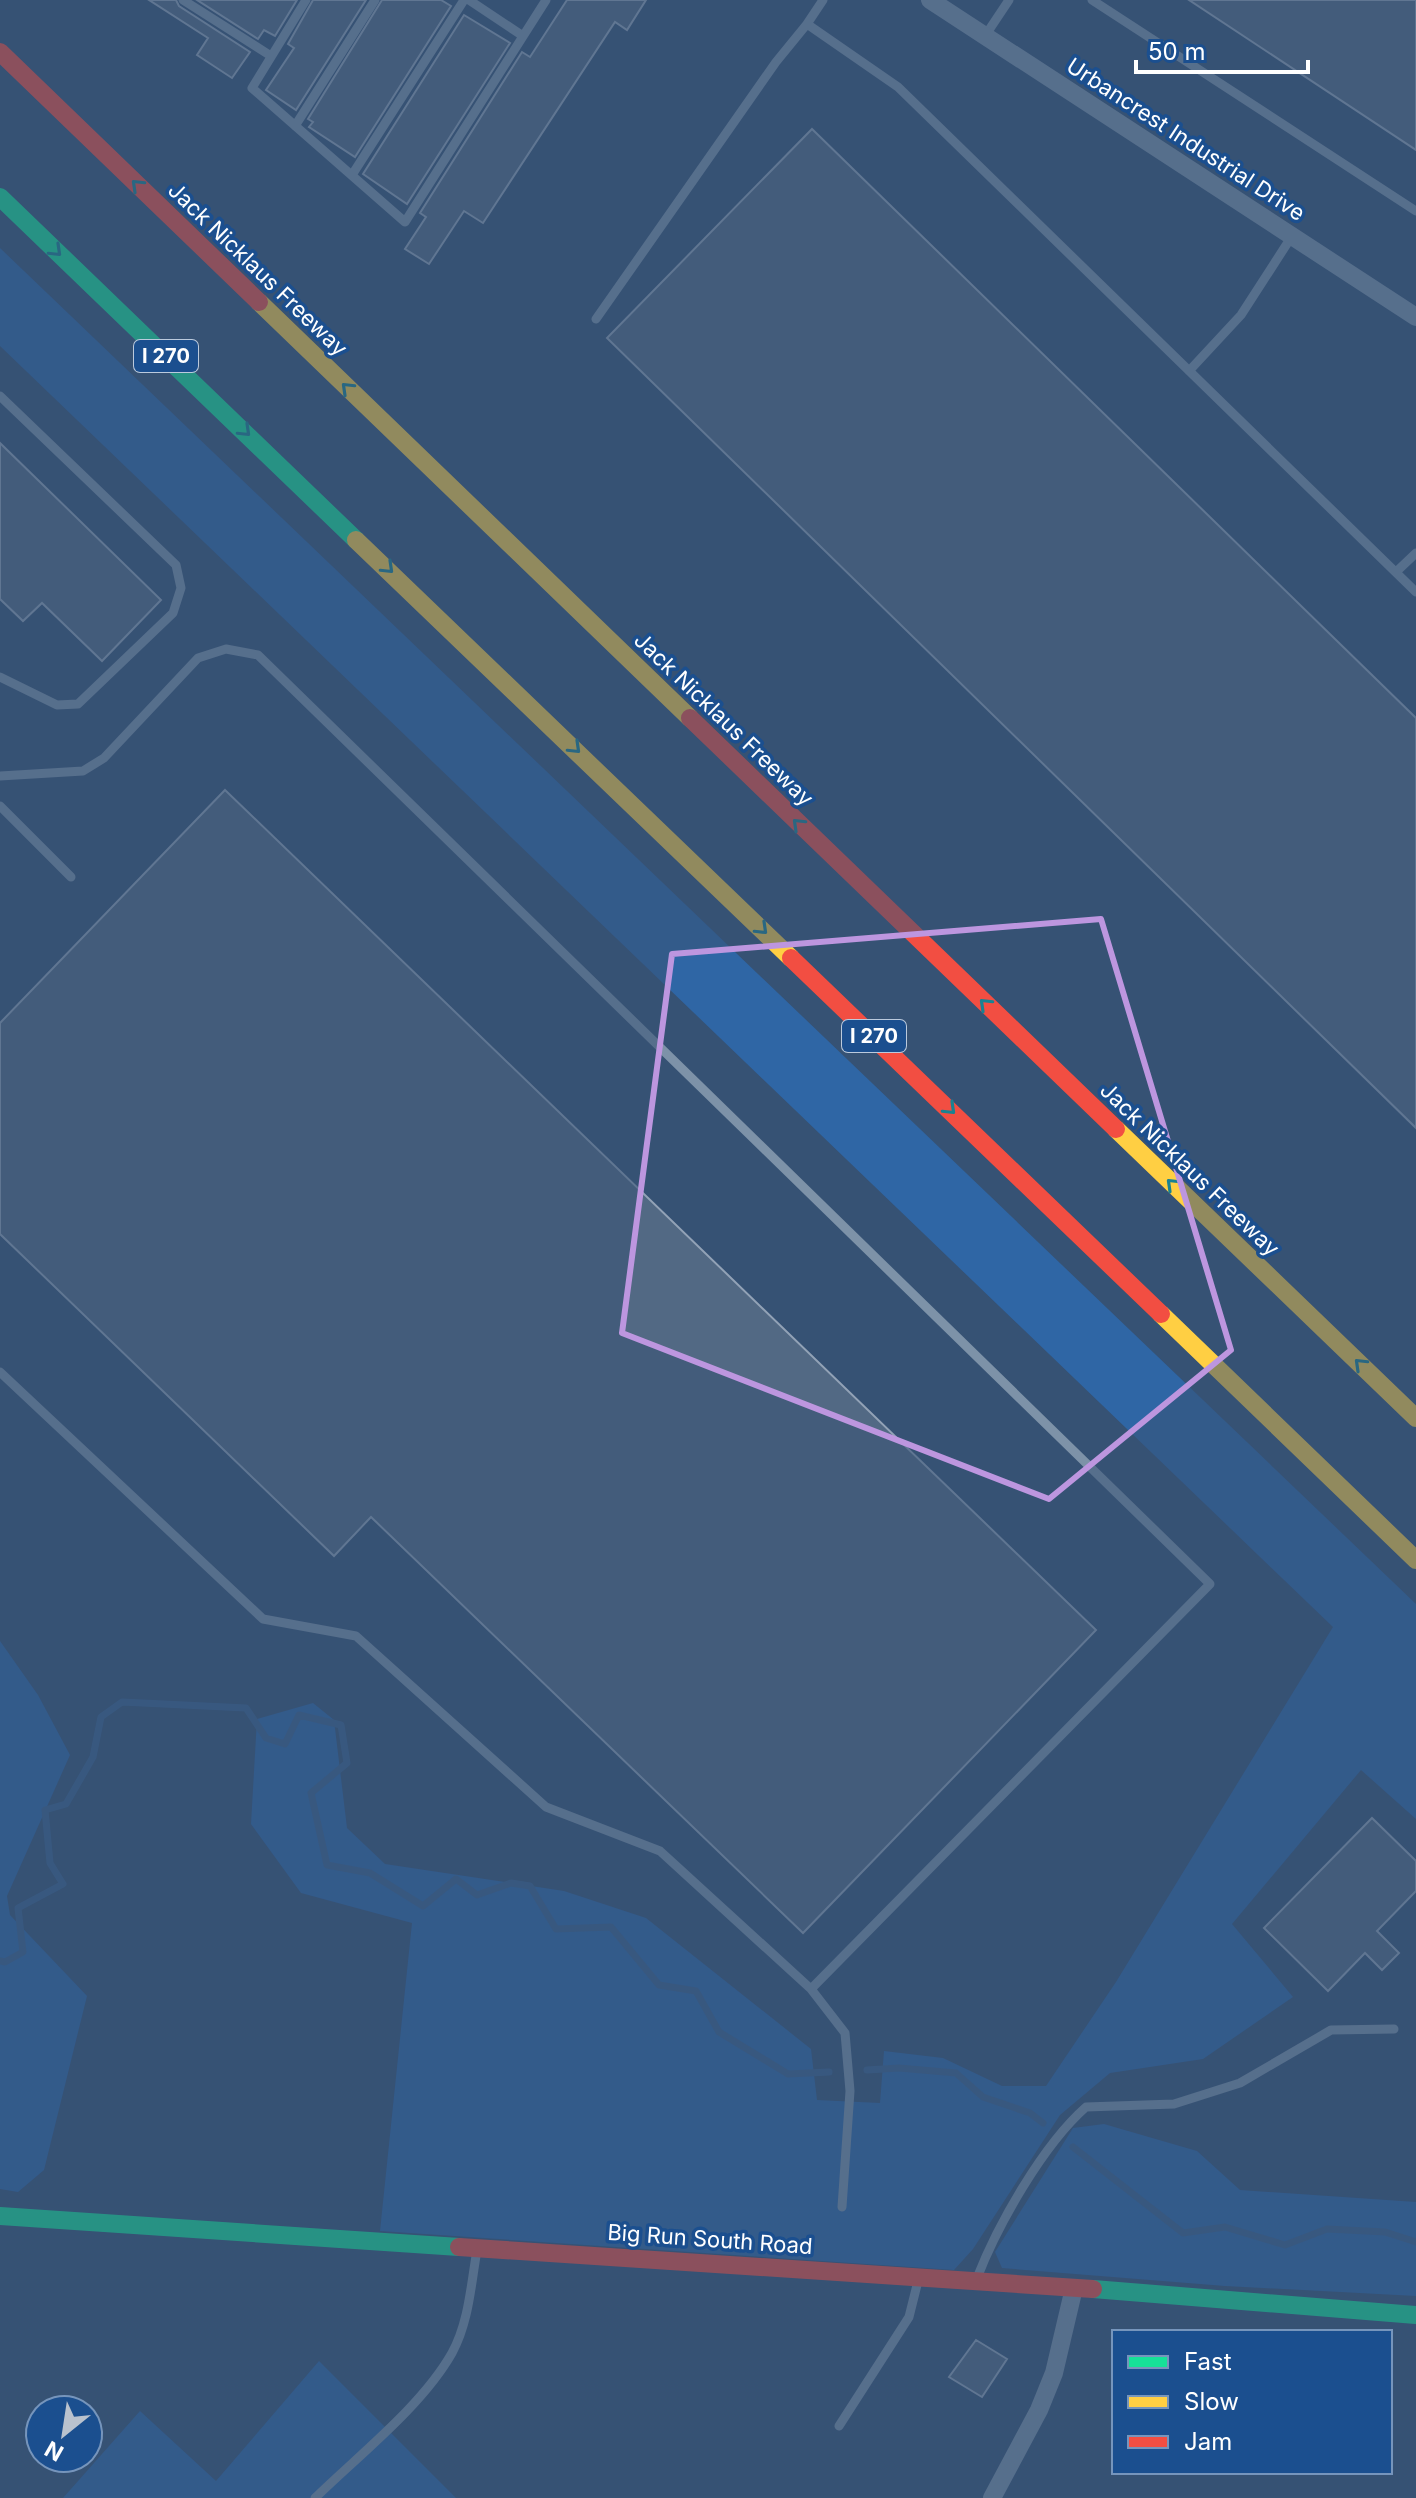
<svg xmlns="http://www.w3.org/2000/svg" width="1416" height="2498" font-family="Inter,sans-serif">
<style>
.green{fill:#2f66a5}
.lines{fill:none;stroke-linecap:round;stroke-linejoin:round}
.stream{stroke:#3b618d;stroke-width:7}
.building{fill:#526984;stroke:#92a2b6;stroke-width:2}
.lane{stroke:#7d92a8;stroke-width:9}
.street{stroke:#7d92a8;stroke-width:18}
.fast{stroke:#16e098;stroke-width:18}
.slow{stroke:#ffcf43;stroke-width:18}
.jam{stroke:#f24e42;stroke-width:18}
.oneway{stroke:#198292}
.marked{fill:none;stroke:#bd96df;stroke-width:6;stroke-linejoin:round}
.labels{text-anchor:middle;stroke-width:7;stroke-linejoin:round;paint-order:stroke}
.shield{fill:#1b4f8f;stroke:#bbcadd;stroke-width:2}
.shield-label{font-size:20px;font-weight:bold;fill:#fff}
.street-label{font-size:22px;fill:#fff;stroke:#1b4f8f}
</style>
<rect width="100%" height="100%" fill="#365274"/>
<!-- green -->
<path class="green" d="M 0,248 L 1416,1604 L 1416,1819 L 1361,1770 L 1232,1924 L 1293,1997 L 1203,2059 L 1110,2073 L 1060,2115 L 973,2249 L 954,2270 L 380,2231 L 412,1923 L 301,1893 L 251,1824 L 257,1719 L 313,1703 L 334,1720 L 347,1828 L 385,1864 L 564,1891 L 646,1918 L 811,2049 L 817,2100 L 880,2103 L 884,2051 L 943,2058 L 1002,2086 L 1046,2086 L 1116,1982 L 1333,1627 L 0,346 Z
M 0,1641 L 38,1695 L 70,1755 L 7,1896 L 10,1915 L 87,1996 L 44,2170 L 18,2192 L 0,2189 Z
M 1104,2124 L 1197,2151 L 1240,2190 L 1416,2202 L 1416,2296 L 1225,2286 L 1002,2268 L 995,2252 L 1073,2128 Z
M 319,2361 L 456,2498 L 63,2498 L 140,2411 L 216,2481 Z"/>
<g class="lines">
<!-- stream -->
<path class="stream" d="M 0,1961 L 5,1962 L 23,1952 L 18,1908 L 63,1884 L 50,1863 L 45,1810 L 66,1804 L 93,1757 L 101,1717 L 122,1702 L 246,1708 L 266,1738 L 285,1744 L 299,1715 L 341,1725 L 347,1763 L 311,1793 L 327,1865 L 370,1873 L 423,1906 L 456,1879 L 477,1895 L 511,1883 L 530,1886 L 556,1929 L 611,1927 L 659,1985 L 696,1991 L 719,2032 L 788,2074 L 829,2072
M 867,2070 L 899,2068 L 956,2073 L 983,2097 L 1030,2113 L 1043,2123
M 1073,2147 L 1183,2233 L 1225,2227 L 1285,2245 L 1327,2229 L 1385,2232 L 1416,2242"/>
</g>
<!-- building -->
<path class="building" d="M 149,0 L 176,0 L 179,6 L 250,52 L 232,78 L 197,55 L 208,38 Z
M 197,0 L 297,0 L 275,36 L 264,30 L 258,39 Z
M 313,0 L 366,0 L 296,110 L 266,90 L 294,48 L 288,44 Z
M 382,0 L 441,0 L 451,6 L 355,157 L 309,127 L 313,122 L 308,119 Z
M 567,0 L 646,0 L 627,30 L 615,22 L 483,223 L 464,211 L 429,264 L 405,249 L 426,217 L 420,213 L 522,52 L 530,57 Z
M 1189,0 L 1416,0 L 1416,150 Z
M 464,15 L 510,43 L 407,204 L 363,174 Z
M 812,129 L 1416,718 L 1416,1128 L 607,338 Z
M 0,443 L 161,600 L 102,661 L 42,603 L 23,621 L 0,599 Z
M 225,790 L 1096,1630 L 803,1933 L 371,1517 L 334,1556 L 0,1234 L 0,1023 Z
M 1372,1818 L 1416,1861 L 1416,1891 L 1377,1931 L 1399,1953 L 1382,1970 L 1365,1953 L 1328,1991 L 1264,1928 Z
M 976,2340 L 1007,2359 L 982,2397 L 949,2377 Z"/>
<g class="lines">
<!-- lane -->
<path class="lane" d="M 183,0 L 271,56
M 306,0 L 252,88 L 405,222 L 546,0
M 469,0 L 523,36
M 823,0 L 807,24 L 898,87 L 1416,592
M 1092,0 L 1416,211
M 985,36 L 1009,0
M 295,126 L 375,0
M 352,175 L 464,0
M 596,319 L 776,62 L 807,24
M 1189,371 L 1241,315 L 1292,236
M 0,396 L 176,565 L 181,588 L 173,613 L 78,704 L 57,705 L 0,677
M 1396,572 L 1416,553
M 0,776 L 83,771 L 104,758 L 198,658 L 226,649 L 258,655 L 1210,1584 L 811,1989 L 845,2033 L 850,2091 L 842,2207
M 0,806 L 71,877
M 0,1372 L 263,1619 L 356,1636 L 546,1807 L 660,1851 L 811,1989
M 977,2278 C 998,2224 1043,2145 1086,2107 L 1174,2104 L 1240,2083 L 1331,2030 L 1394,2029
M 839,2426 L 909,2317 L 918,2281
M 315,2498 C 359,2455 422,2406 452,2353 C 469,2322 471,2284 477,2250"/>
<!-- street -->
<path class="street" d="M 930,0 L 1416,317
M 992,2498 L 1039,2410 L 1054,2373 L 1074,2288"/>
<!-- fast -->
<path class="fast" d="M 0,197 L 356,540
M 0,2216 L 459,2247
M 1093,2289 L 1416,2315"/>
<!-- slow -->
<path class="slow" d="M 259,302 L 690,718
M 356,540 L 791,958
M 1116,1129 L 1416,1418
M 1161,1314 L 1416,1560"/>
<!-- jam -->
<path class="jam" d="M 0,52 L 259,302
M 690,718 L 1116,1129
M 791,958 L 1161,1314
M 459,2247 L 1093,2289"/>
</g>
<!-- one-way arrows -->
<defs><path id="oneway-chevron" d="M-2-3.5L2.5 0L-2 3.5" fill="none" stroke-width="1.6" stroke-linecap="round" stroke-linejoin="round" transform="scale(2)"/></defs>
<g class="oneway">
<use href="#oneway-chevron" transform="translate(137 185) rotate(-136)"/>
<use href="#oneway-chevron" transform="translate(56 251) rotate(44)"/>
<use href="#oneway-chevron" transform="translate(347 388) rotate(-136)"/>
<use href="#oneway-chevron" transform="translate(245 431) rotate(44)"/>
<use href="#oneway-chevron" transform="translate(388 568) rotate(44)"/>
<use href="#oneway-chevron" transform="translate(575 748) rotate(44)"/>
<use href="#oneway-chevron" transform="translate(798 824) rotate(-136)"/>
<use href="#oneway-chevron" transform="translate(762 929) rotate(44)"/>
<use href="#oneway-chevron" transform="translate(985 1004) rotate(-136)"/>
<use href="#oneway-chevron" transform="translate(950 1109) rotate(44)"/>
<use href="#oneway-chevron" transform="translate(1172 1184) rotate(-136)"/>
<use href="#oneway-chevron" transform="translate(1360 1364) rotate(-136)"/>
</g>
<!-- marked area -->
<path d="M0 0H1416V2498H0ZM 1101,919 L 1231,1350 L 1049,1499 L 622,1333 L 672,954 Z" fill="#365274" fill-opacity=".55" fill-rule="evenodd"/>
<path class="marked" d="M 1101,919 L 1231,1350 L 1049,1499 L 622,1333 L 672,954 Z"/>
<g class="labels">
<!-- shield labels -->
<g class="shield">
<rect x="134" y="340" width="64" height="32" rx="6"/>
<rect x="842" y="1020" width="64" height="32" rx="6"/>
</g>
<g class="shield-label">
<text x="166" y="363">I 270</text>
<text x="874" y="1043">I 270</text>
</g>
<!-- street labels -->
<g class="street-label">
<text transform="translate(1186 139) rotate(33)" y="8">Urbancrest Industrial Drive</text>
<text transform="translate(258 269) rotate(44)" y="8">Jack Nicklaus Freeway</text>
<text transform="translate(724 719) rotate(44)" y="8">Jack Nicklaus Freeway</text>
<text transform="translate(1190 1169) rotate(44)" y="8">Jack Nicklaus Freeway</text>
<text transform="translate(710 2239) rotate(4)" y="8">Big Run South Road</text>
</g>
</g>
<!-- legend -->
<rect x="1112" y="2330" width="280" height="144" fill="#1b4f8f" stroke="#7695bc" stroke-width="2"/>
<rect x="1128" y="2356" width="40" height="12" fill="#16e098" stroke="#7695bc" stroke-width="2"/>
<text x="1184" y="2370" font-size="24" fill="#ffffff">Fast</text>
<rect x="1128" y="2396" width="40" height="12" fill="#ffcf43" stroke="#7695bc" stroke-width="2"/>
<text x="1184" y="2410" font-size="24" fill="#ffffff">Slow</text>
<rect x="1128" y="2436" width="40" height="12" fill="#f24e42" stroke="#7695bc" stroke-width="2"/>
<text x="1184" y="2450" font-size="24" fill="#ffffff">Jam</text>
<!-- north arrow -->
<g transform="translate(64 2434) rotate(210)"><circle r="38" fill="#1b4f8f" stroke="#7695bc" stroke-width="2"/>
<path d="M0-6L14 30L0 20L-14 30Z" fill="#b9c2ce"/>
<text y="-12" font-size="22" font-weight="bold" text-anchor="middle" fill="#ffffff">N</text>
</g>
<!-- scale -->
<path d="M1136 60v12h172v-12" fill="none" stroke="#ffffff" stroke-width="4"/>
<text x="1148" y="60" font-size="24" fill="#ffffff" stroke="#1b4f8f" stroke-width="6" paint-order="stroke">50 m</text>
</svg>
